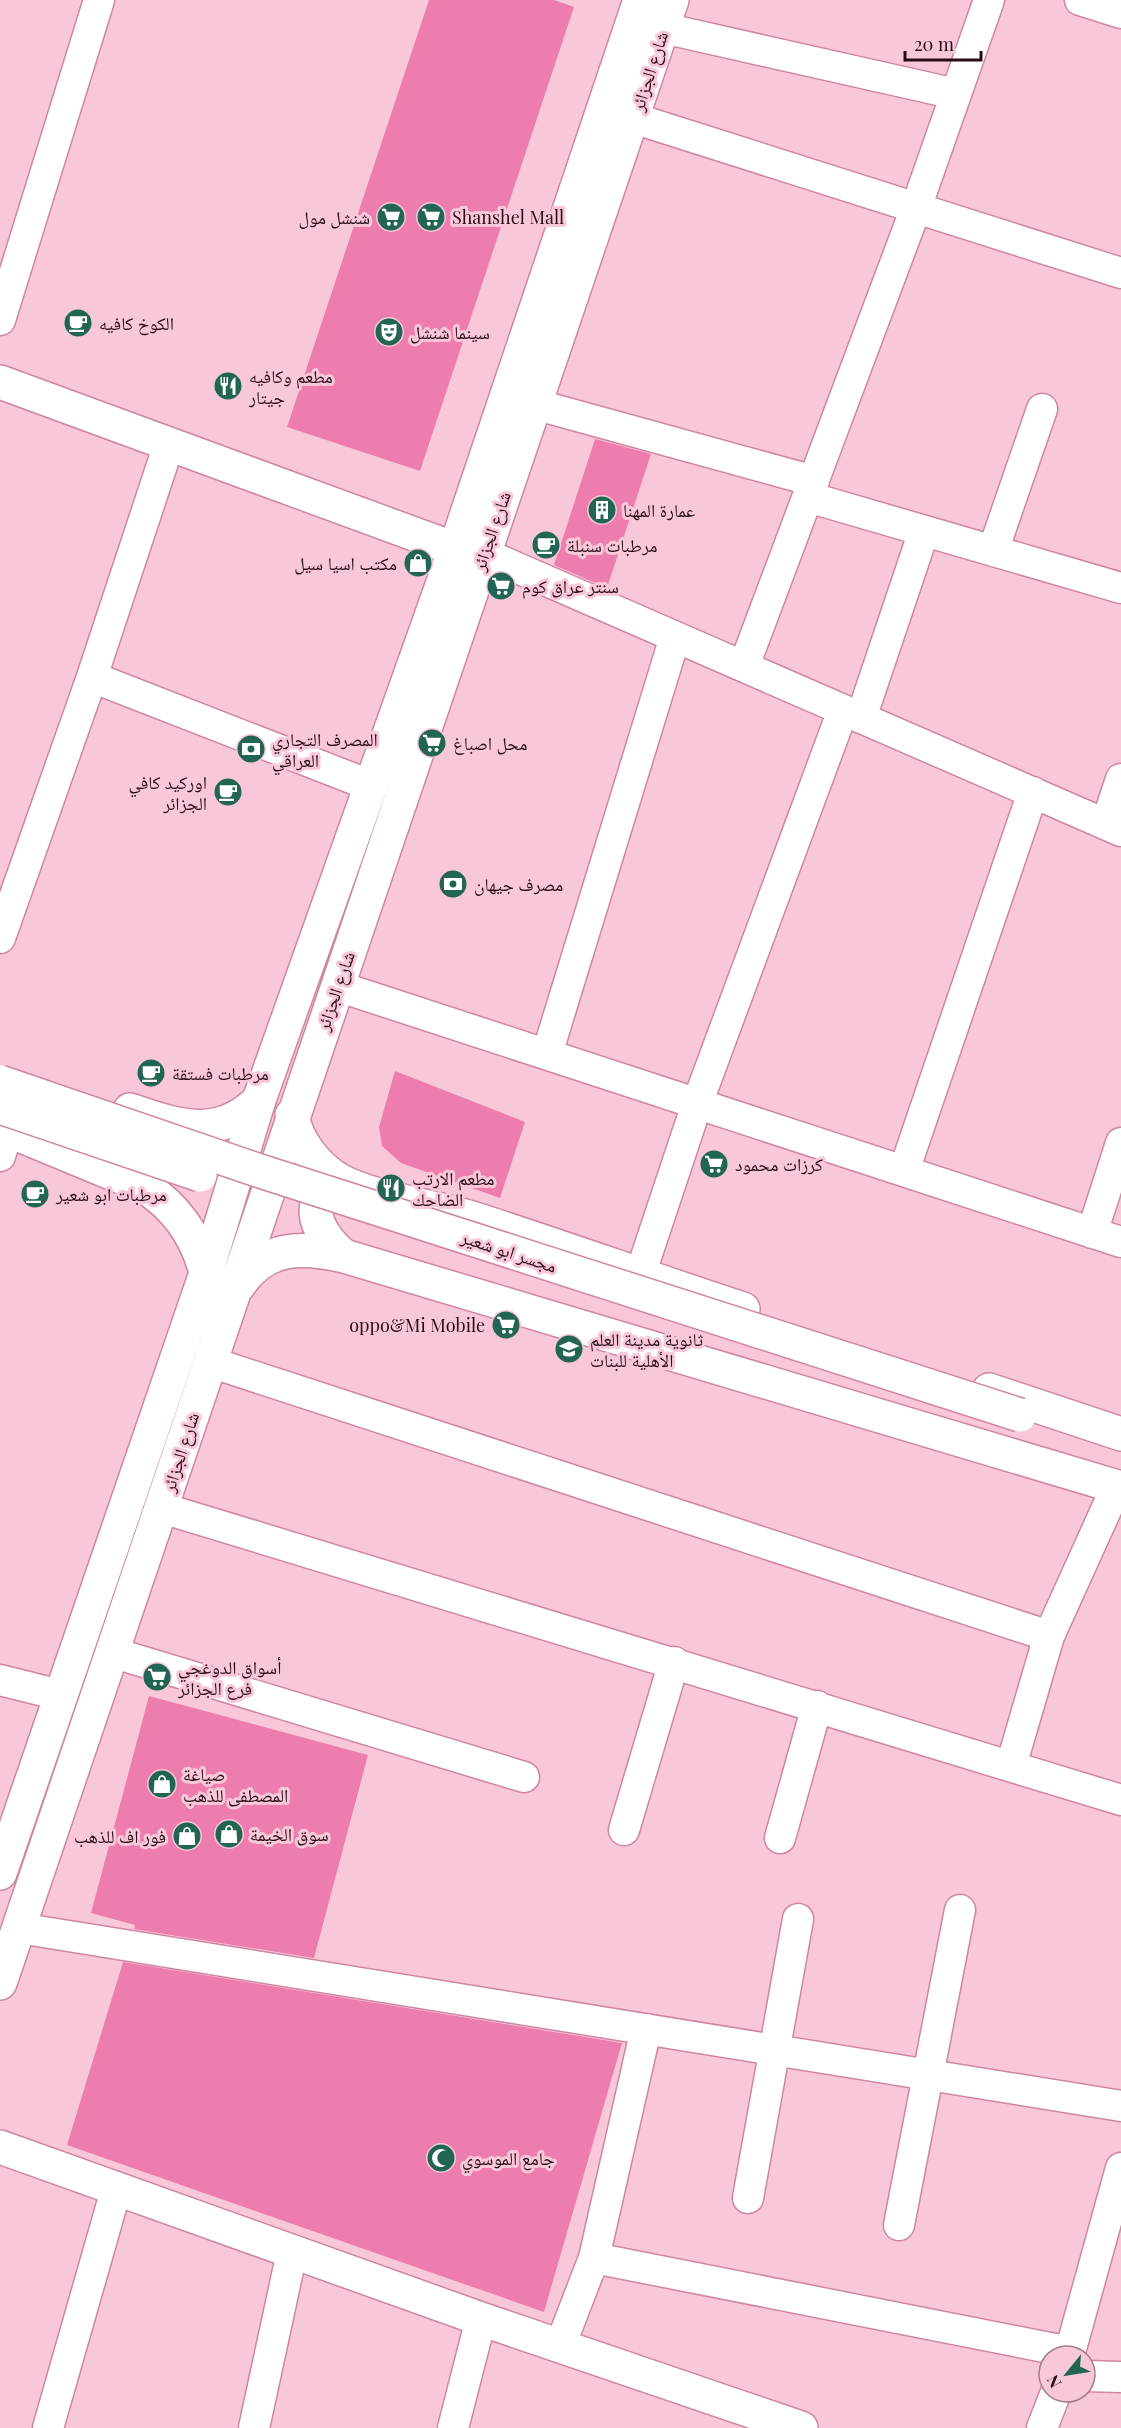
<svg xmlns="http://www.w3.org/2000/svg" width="1121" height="2428" font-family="'Playfair Display','Noto Naskh Arabic',serif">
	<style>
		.building { fill: #ed7dad }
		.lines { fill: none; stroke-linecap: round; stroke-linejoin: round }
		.minor-casing { stroke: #d085a3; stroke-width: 33 }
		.tertiary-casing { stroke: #d085a3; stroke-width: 36 }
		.secondary-casing { stroke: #d085a3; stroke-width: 36 }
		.primary-casing { stroke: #d085a3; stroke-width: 36 }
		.minor { stroke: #fff; stroke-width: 30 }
		.tertiary { stroke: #fff; stroke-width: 33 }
		.secondary { stroke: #fff; stroke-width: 33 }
		.primary { stroke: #fff; stroke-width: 33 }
		.secondary-bridge-casing { stroke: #d085a3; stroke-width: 36; stroke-linecap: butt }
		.secondary-bridge { stroke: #fff; stroke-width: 33 }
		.labels { text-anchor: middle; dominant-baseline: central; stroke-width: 6; stroke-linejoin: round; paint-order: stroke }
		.street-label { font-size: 18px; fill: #270b18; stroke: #f8c8da }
		.poi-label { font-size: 18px; fill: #270b18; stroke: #f8c8da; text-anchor: start }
	</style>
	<rect width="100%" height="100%" fill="#f8c8da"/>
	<!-- building -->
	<path class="building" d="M 429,0 L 554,0 L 574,7 L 420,471 L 287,427 Z
		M 595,439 L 651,454 L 607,588 L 554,565 Z
		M 395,1071 L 525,1122 L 500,1198 L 401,1163 L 382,1146 L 379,1127 Z
		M 149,1696 L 368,1755 L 314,1958 L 134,1929 L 135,1925 L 91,1913 Z
		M 123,1962 L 622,2043 L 544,2312 L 67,2145 Z"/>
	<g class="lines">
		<!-- minor casing -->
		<g class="minor-casing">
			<path id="minor" d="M 1080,0 L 1121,13
				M 663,28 L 956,94
				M 633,118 L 1121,273
				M 0,320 L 99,0
				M 534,404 L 814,481
				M 808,497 L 1121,588
				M 993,551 L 1042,409
				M 483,553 L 1121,831
				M 744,666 L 916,208 L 989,0
				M 92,677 L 372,786
				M 861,718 L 924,531
				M 1106,824 L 1121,779
				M 0,938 L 92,677 L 169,444
				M 337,986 L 1121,1242
				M 547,1054 L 675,637
				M 0,1156 L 8,1130
				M 904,1171 L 1033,792
				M 1092,1233 L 1121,1143
				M 640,1275 L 697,1104 L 843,710
				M 210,1362 L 1049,1636
				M 162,1508 L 1121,1800
				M 111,1652 L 524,1777
				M 0,1680 L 60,1695
				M 1011,1766 L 1049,1636 L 1116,1488
				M 624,1830 L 674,1662
				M 780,1838 L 817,1706
				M 19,1928 L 1121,2106
				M 748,2198 L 798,1919
				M 899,2225 L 960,1910
				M 594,2258 L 1070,2352
				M 560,2346 L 594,2258 L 646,2029
				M 1069,2356 L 1121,2168
				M 1085,2376 L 1121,2377
				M 48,2428 L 116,2190
				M 254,2428 L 292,2252
				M 453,2428 L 481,2319
				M 1042,2428 L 1056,2392"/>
		</g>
		<!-- tertiary casing -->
		<g class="tertiary-casing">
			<path id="tertiary" d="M 0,382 L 455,549
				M 0,2147 L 481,2319 L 801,2428"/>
		</g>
		<!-- secondary casing -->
		<g class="secondary-casing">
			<path id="secondary" d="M 130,1110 C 177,1126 219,1141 259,1100
				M 292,1115 C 297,1142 316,1166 339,1180 C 373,1199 436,1206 475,1219 C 565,1248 654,1280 743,1309
				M 0,1127 L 145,1187 C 176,1207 197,1237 206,1273
				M 344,1256 C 313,1231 298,1190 352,1187
				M 239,1285 C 265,1246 301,1246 344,1256 L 1121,1488
				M 989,1390 L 1121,1434"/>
		</g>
		<!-- primary casing -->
		<g class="primary-casing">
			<path id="primary" d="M 0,1873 L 206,1273 L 259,1100 L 455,549 L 640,0
				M 0,1983 L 672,0"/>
		</g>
		<!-- minor -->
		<use href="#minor" class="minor"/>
		<!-- tertiary -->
		<use href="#tertiary" class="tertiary"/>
		<!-- secondary -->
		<use href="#secondary" class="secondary"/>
		<!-- primary -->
		<use href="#primary" class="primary"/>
		<!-- secondary-bridge casing -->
		<g class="secondary-bridge-casing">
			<path id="secondary-bridge" d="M 0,1082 L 257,1170 L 1020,1415
				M 0,1107 L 200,1175"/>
		</g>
		<!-- secondary-bridge -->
		<use href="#secondary-bridge" class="secondary-bridge"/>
	</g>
	<!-- icons -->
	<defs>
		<g id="supermarket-disc" transform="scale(1.5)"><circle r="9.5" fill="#226555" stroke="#f8c8da"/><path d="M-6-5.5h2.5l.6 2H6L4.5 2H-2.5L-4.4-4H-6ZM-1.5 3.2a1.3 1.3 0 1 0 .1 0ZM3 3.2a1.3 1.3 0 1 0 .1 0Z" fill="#fff"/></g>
		<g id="cafe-disc" transform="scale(1.5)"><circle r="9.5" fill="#226555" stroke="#f8c8da"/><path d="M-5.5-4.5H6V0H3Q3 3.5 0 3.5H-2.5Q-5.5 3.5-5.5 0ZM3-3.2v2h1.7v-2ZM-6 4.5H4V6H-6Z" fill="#fff"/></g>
		<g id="theatre-disc" transform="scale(1.5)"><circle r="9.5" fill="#226555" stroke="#f8c8da"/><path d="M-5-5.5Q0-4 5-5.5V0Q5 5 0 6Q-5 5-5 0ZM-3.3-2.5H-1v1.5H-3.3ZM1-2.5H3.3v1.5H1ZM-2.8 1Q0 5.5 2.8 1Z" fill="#fff"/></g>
		<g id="restaurant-disc" transform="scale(1.5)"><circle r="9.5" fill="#226555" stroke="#f8c8da"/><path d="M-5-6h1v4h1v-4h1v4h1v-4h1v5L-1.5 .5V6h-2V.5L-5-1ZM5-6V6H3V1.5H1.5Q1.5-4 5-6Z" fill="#fff"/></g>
		<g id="building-disc" transform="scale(1.5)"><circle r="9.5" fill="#226555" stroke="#f8c8da"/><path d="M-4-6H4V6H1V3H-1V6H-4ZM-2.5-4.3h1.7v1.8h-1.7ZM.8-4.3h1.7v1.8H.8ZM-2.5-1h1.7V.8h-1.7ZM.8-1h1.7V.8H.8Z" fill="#fff"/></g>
		<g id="shop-disc" transform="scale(1.5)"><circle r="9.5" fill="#226555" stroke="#f8c8da"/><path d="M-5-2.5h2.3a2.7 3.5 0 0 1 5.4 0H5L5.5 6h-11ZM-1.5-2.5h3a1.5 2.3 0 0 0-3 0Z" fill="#fff"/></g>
		<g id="bank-disc" transform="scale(1.5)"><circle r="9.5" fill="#226555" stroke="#f8c8da"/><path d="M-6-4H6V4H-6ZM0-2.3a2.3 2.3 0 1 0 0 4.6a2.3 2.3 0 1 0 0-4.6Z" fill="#fff"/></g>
		<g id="school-disc" transform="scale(1.5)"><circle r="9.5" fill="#226555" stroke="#f8c8da"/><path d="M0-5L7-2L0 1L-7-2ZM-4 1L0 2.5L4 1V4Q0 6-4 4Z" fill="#fff"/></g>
		<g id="mosque-disc" transform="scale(1.5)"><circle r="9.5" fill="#226555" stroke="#f8c8da"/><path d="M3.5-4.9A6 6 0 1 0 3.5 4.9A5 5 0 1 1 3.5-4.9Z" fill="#fff"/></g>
	</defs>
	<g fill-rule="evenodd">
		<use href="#supermarket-disc" x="391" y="217"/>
		<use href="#supermarket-disc" x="431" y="217"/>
		<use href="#cafe-disc" x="78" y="323"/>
		<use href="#theatre-disc" x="389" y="332"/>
		<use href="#restaurant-disc" x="228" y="386"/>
		<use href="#building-disc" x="602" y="510"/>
		<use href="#cafe-disc" x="546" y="545"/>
		<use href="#shop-disc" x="418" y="563"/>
		<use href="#supermarket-disc" x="501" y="586"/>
		<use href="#supermarket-disc" x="432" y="743"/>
		<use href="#bank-disc" x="251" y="749"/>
		<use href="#cafe-disc" x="228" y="792"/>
		<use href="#bank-disc" x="453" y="884"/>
		<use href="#cafe-disc" x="151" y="1073"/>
		<use href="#supermarket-disc" x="714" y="1164"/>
		<use href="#restaurant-disc" x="391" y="1188"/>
		<use href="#cafe-disc" x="35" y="1194"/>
		<use href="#supermarket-disc" x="506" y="1325"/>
		<use href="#school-disc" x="569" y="1349"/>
		<use href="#supermarket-disc" x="157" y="1677"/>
		<use href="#shop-disc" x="162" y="1784"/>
		<use href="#shop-disc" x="229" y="1834"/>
		<use href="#shop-disc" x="187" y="1836"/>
		<use href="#mosque-disc" x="441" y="2158"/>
	</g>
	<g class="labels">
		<!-- street labels -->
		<g class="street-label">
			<text transform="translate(649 71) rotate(-72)">شارع الجزائر</text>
			<text transform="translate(491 531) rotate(-71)">شارع الجزائر</text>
			<text transform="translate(335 991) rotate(-71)">شارع الجزائر</text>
			<text transform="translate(509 1251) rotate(18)">مجسر ابو شعير</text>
			<text transform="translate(180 1452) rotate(-72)">شارع الجزائر</text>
		</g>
		<!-- poi labels -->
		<g class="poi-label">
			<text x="370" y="217" text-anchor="end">شنشل مول</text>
			<text x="452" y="217">Shanshel Mall</text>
			<text x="99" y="323">الكوخ كافيه</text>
			<text x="410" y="332">سينما شنشل</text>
			<text x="249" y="376">مطعم وكافيه<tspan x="249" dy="21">جيتار</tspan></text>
			<text x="623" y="510">عمارة المهنا</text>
			<text x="567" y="545">مرطبات سنبلة</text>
			<text x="397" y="563" text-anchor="end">مكتب اسيا سيل</text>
			<text x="522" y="586">سنتر عراق كوم</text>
			<text x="272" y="739">المصرف التجاري<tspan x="272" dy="21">العراقي</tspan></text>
			<text x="453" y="743">محل اصباغ</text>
			<text x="207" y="782" text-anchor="end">اوركيد كافي<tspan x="207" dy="21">الجزائر</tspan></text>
			<text x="474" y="884">مصرف جيهان</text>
			<text x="172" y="1073">مرطبات فستقة</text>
			<text x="735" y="1164">كرزات محمود</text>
			<text x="412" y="1178">مطعم الارتب<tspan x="412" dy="21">الضاحك</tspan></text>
			<text x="56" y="1194">مرطبات ابو شعير</text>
			<text x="485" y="1325" text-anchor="end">oppo&amp;Mi Mobile</text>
			<text x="590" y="1339">ثانوية مدينة العلم<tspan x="590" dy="21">الأهلية للبنات</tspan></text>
			<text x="178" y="1667">أسواق الدوغجي<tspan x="178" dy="21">فرع الجزائر</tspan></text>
			<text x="183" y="1774">صياغة<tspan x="183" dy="21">المصطفى للذهب</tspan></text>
			<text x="250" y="1834">سوق الخيمة</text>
			<text x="166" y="1836" text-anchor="end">فور اف للذهب</text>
			<text x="462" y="2158">جامع الموسوي</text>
		</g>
	</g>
	<!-- north arrow -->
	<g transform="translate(1067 2374) rotate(240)"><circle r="28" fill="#f8c8da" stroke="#a47c8c" stroke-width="1.5"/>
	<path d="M0-4.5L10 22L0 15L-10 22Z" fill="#226555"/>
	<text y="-9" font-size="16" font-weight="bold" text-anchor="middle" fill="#270b18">N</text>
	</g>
	<!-- scale -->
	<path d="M905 51v9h76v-9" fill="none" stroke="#270b18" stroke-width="3"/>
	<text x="914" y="51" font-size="18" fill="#270b18" stroke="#f8c8da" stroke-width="4.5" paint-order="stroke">20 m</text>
</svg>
